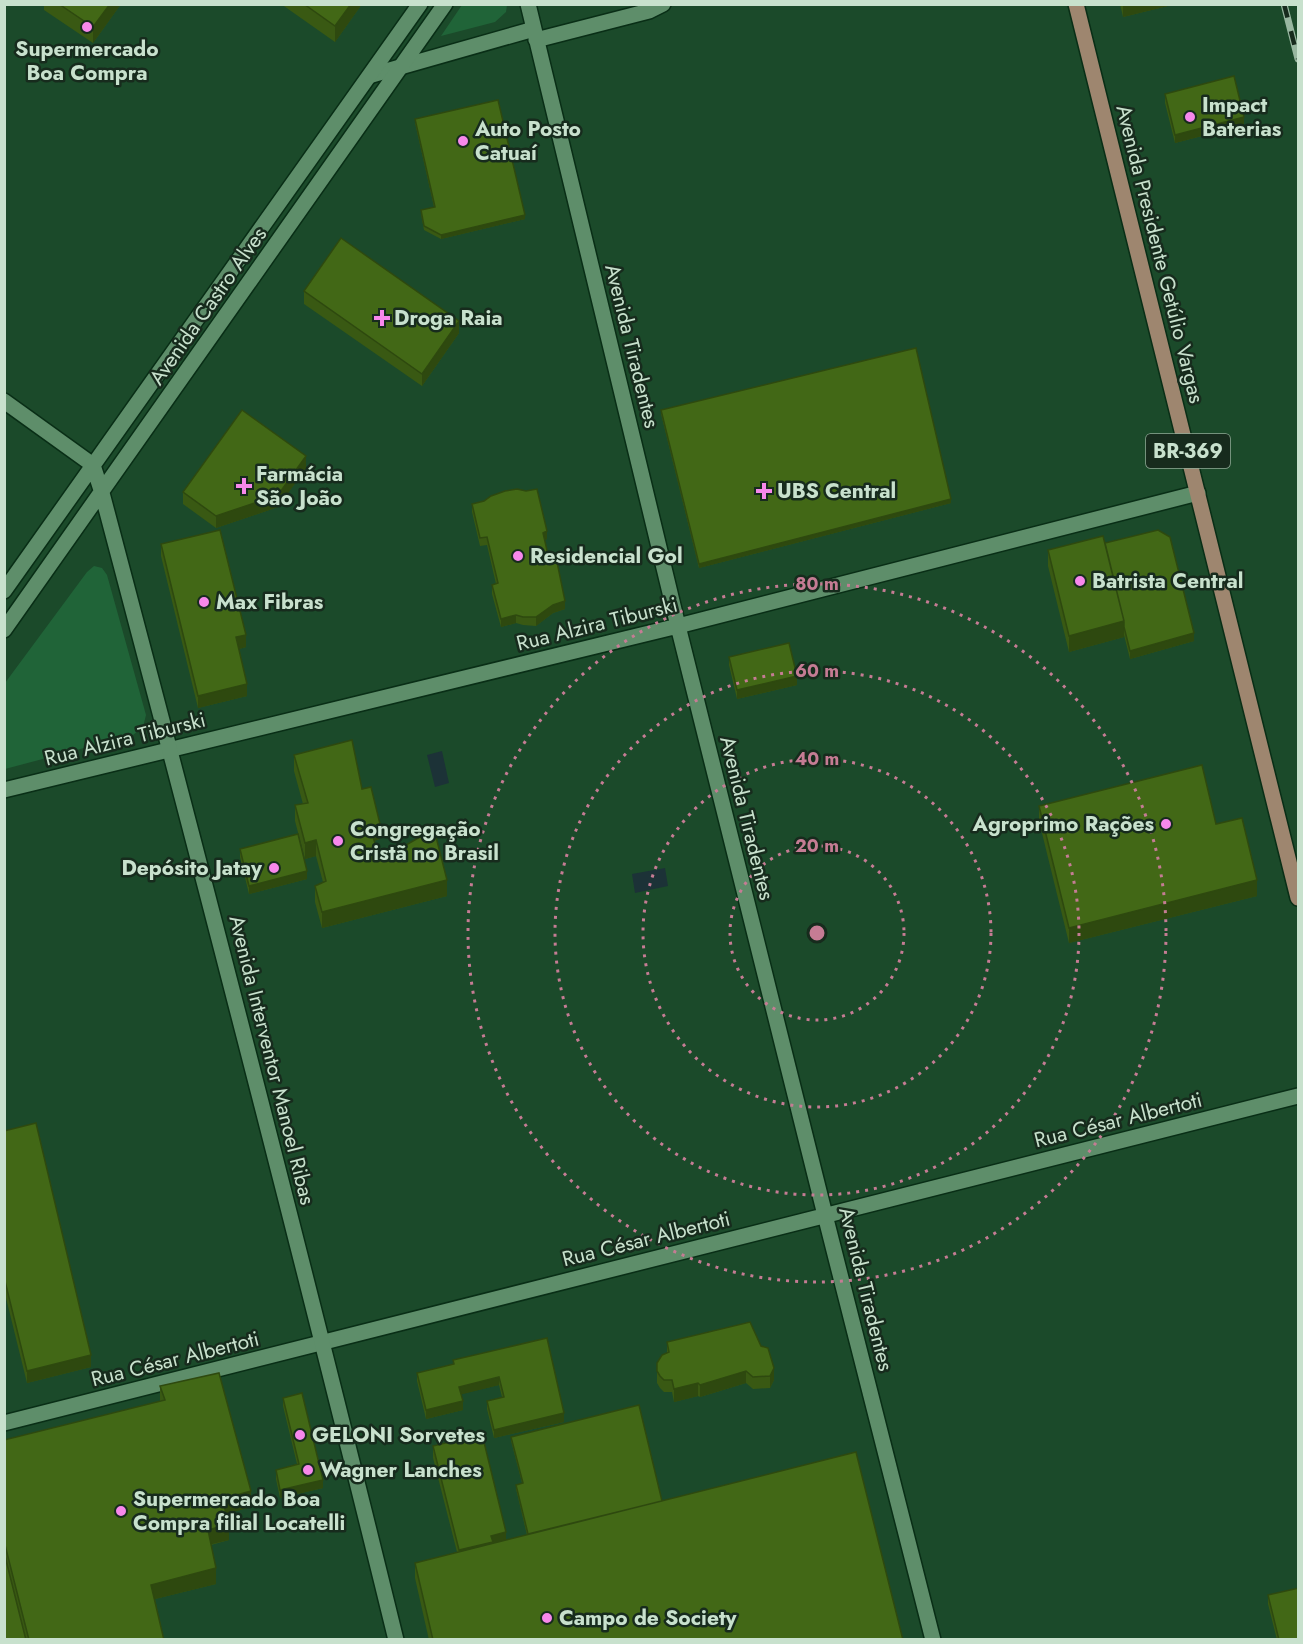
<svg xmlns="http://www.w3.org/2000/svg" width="1303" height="1644" font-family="Jost,sans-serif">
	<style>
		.green { fill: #206438 }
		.water { fill: #1c3237 }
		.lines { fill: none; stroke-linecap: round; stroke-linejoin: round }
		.street-casing { stroke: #092e16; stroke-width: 18 }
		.secondary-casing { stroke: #092e16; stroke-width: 18 }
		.primary-casing { stroke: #092e16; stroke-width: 18 }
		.street { stroke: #5e8e6a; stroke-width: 15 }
		.secondary { stroke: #5e8e6a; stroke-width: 15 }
		.primary { stroke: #9e866f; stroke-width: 15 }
		.rail-casing { stroke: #98b7a0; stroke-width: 7 }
		.rail { stroke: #172b1d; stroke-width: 4.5; stroke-dasharray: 14; stroke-linecap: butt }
		.wall { fill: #395913 }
		.shaded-wall { fill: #2e490f }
		.building { fill: #426816; stroke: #2e490f; stroke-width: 1.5 }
		.ring { fill: none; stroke: #c57c94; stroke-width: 3; stroke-dasharray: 3 6 }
		.poi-dot { fill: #f788eb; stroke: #172b1d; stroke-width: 2 }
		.labels { text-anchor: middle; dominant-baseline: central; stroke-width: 5; stroke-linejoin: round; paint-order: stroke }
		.shield { fill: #172b1d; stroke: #93aa98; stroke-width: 1.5 }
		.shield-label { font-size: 20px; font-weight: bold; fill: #c8e1cd }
		.poi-label { font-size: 21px; font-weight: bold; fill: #c8e1cd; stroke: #172b1d; text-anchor: start }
		.street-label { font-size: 21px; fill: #c8e1cd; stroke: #172b1d }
		.centre { fill: #c57c94; stroke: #172b1d; stroke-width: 3 }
		.ring-label { font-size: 18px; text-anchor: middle; font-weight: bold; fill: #c57c94; stroke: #172b1d; stroke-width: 5; stroke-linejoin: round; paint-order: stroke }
	</style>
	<rect width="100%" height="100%" fill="#1b4a2a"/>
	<!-- green -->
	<path class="green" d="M 462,5 L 462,4 L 507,5 L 506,12 L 495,22 L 441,36 Z
		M 94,566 L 102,568 L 107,575 L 146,715 L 143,727 L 133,735 L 5,769 L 5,683 L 87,572 Z"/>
	<!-- water -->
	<path class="water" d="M 442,751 L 449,783 L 435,787 L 427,755 Z
		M 665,868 L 668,886 L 635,893 L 632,874 Z"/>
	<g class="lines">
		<!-- street casing -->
		<g class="street-casing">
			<path id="street" d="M 528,4 L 678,626 L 825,1215 L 933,1640
				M 536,40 L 649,11 L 663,4
				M 372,75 L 534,29
				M 4,401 L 93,465
				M 4,790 L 678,626 L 1198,493
				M 4,1423 L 1298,1096"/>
		</g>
		<!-- secondary casing -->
		<g class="secondary-casing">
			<path id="secondary" d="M 93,465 L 102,493 C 203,874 302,1256 396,1640
				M 4,591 L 420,4
				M 4,630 L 445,4"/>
		</g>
		<!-- primary casing -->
		<g class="primary-casing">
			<path id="primary" d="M 1076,4 L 1298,898"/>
		</g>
		<!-- street -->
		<use href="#street" class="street"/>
		<!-- secondary -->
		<use href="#secondary" class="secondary"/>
		<!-- primary -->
		<use href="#primary" class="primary"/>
		<!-- rail casing -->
		<g class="rail-casing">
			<path id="rail" d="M 1284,4 L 1298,59"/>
		</g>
		<!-- rail -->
		<use href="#rail" class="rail"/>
	</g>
	<!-- wall -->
	<path class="wall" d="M 44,4 L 121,4 L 93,43 L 44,10 Z
		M 281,4 L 362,4 L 335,42 Z
		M 1120,4 L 1176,4 L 1123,17 Z
		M 1165,94 L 1244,125 L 1175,143 L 1165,103 Z
		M 415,119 L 525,219 L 441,239 L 424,230 L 421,214 L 421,210 L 434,207 L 415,123 Z
		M 304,291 L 459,333 L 422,386 L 304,304 Z
		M 661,410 L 951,503 L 699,568 L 661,414 Z
		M 306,468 L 278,507 L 216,528 L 183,504 L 183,492 Z
		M 472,504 L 547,539 L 544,540 L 549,559 L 565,609 L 553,613 L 536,626 L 523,625 L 516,623 L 501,627 L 492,594 L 492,585 L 496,584 L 487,545 L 480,546 L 472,512 Z
		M 1105,543 L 1194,641 L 1130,659 L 1124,635 L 1124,637 L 1069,652 L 1048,566 L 1048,550 Z
		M 161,544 L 246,647 L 239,649 L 247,696 L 198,708 L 161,556 Z
		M 729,657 L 797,685 L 737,699 L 729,665 Z
		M 294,755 L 362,789 L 380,839 L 374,841 L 380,860 L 447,896 L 322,928 L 315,902 L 315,886 L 323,882 L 316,856 L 305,859 L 295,821 L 295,805 L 303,804 L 294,771 Z
		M 1039,806 L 1216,824 L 1257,896 L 1069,943 L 1039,821 Z
		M 240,849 L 307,879 L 249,894 L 240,857 Z
		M 4,1131 L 91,1367 L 27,1383 L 4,1290 Z
		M 750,1322 L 774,1380 L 770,1388 L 753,1389 L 746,1383 L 700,1397 L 698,1396 L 674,1402 L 672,1392 L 664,1392 L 660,1388 L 657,1383 L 657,1363 L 667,1353 L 667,1342 Z
		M 547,1338 L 564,1422 L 494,1438 L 487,1409 L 487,1401 L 502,1397 L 499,1385 L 461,1394 L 463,1410 L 426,1419 L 417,1381 L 417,1373 L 453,1364 L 453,1360 Z
		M 160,1386 L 251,1507 L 226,1514 L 229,1540 L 211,1545 L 216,1584 L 155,1599 L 164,1640 L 4,1640 L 4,1440 L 160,1401 Z
		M 283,1398 L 323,1488 L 280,1498 L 276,1479 L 276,1470 L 297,1464 L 283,1406 Z
		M 511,1437 L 662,1501 L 903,1640 L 429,1640 L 415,1578 L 415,1563 L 457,1552 L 433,1458 L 433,1446 L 506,1540 L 527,1535 L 516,1489 L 516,1485 L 522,1483 L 511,1441 Z
		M 1268,1595 L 1299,1640 L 1277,1640 L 1268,1604 Z"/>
	<!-- shaded-wall -->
	<path class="shaded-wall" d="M 110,4 L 121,4 L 93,43 L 93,27 Z
		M 351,4 L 362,4 L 335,42 L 335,26 Z
		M 1124,4 L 1176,4 L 1123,17 L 1123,5 Z
		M 1244,117 L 1244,125 L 1175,143 L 1175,135 Z
		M 525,215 L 525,219 L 441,239 L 441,235 Z
		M 459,321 L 459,333 L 422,386 L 422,374 Z
		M 306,456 L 306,468 L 278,507 L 216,528 L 216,516 Z
		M 951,499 L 951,503 L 699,568 L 699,564 Z
		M 547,531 L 547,539 L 543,541 L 543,533 Z
		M 565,601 L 565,609 L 553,613 L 536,626 L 536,617 L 553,605 Z
		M 516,615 L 516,623 L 501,627 L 501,619 Z
		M 1124,621 L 1124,637 L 1069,652 L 1069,636 Z
		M 1194,633 L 1194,641 L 1130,659 L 1130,651 Z
		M 246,635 L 246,647 L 236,650 L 236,637 Z
		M 797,676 L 797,685 L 737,699 L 737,690 Z
		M 247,684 L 247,696 L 198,708 L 198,696 Z
		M 380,824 L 380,839 L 370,842 L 370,827 Z
		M 316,840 L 316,856 L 305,859 L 305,843 Z
		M 307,871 L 307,879 L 249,894 L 249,886 Z
		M 447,880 L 447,896 L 322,928 L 322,912 Z
		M 1257,880 L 1257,896 L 1069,943 L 1069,928 Z
		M 91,1355 L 91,1367 L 27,1383 L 27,1371 Z
		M 774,1368 L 774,1380 L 770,1388 L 770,1376 Z
		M 746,1371 L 746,1383 L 700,1397 L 700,1385 Z
		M 499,1377 L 499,1385 L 459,1395 L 459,1387 Z
		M 698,1383 L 698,1396 L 674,1402 L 674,1389 Z
		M 463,1401 L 463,1410 L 426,1419 L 426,1410 Z
		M 564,1413 L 564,1422 L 494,1438 L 494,1430 Z
		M 323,1480 L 323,1488 L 280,1498 L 280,1490 Z
		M 251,1491 L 251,1507 L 222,1515 L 222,1499 Z
		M 229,1524 L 229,1540 L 208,1545 L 208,1530 Z
		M 506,1532 L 506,1544 L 459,1562 L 459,1550 L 491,1536 Z
		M 216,1568 L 216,1584 L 151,1600 L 151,1585 Z"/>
	<!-- building -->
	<path class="building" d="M 59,4 L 110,4 L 93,27 Z
		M 304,4 L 351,4 L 335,26 Z
		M 1234,76 L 1244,117 L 1175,135 L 1165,94 Z
		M 498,100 L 525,215 L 441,235 L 424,226 L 421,210 L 435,207 L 415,119 Z
		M 341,238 L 459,321 L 422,374 L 304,291 Z
		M 916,348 L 951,499 L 699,564 L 661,410 Z
		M 242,410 L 306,456 L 278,495 L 216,516 L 183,492 Z
		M 517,489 L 526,491 L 537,489 L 547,531 L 543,533 L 549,559 L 556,557 L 565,601 L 553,605 L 536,617 L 523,617 L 516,615 L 501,619 L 492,585 L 498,583 L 487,537 L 480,538 L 472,504 L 484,501 L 491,496 L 505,491 Z
		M 220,530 L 246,635 L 236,637 L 247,684 L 198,696 L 161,544 Z
		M 1158,530 L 1170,537 L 1194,633 L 1130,651 L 1124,627 L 1124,621 L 1105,543 Z
		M 1103,536 L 1124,621 L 1069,636 L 1048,550 Z
		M 789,643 L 797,676 L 737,690 L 729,657 Z
		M 352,740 L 362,789 L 371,787 L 380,824 L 370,827 L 380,860 L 434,829 L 447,880 L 322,912 L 315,886 L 326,881 L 316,840 L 305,843 L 295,805 L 308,803 L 294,755 Z
		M 1202,765 L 1216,824 L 1242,818 L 1257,880 L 1069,928 L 1039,806 Z
		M 298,834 L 307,871 L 249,886 L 240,849 Z
		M 36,1123 L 91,1355 L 27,1371 L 4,1277 L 4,1131 Z
		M 750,1322 L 761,1346 L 768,1348 L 774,1368 L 770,1376 L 753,1377 L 746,1371 L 700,1385 L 698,1383 L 674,1389 L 672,1380 L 664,1380 L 660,1376 L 657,1371 L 657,1363 L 662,1355 L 669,1352 L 667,1342 Z
		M 547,1338 L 564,1413 L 494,1430 L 487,1401 L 504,1397 L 499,1377 L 459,1387 L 463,1401 L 426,1410 L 417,1373 L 454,1364 L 453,1360 Z
		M 219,1373 L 251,1491 L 222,1499 L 229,1524 L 208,1530 L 216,1568 L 151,1585 L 164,1640 L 29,1640 L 4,1541 L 4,1440 L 165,1400 L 160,1386 Z
		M 302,1393 L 323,1480 L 280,1490 L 276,1470 L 299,1464 L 283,1398 Z
		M 639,1405 L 662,1501 L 528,1534 L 516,1485 L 523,1483 L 511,1437 Z
		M 482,1434 L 506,1532 L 491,1536 L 493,1542 L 459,1550 L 433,1446 Z
		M 856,1452 L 903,1640 L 433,1640 L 415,1563 Z
		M 4,1552 L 26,1640 L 4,1640 Z
		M 1299,1588 L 1299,1640 L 1279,1640 L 1268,1595 Z"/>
	<!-- distance rings -->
	<g class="ring">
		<circle cx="817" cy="933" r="87"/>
		<circle cx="817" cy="933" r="174"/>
		<circle cx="817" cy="933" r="262"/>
		<circle cx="817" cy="933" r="349"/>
	</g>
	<!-- markers -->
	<g class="poi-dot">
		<circle cx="87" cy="27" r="6"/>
		<circle cx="1190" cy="117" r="6"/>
		<circle cx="463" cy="141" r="6"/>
		<path d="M379 309h6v6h6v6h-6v6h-6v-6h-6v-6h6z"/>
		<path d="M241 477h6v6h6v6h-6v6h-6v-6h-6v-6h6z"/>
		<path d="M761 482h6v6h6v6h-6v6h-6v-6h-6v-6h6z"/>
		<circle cx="518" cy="556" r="6"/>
		<circle cx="1080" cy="581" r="6"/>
		<circle cx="204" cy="602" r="6"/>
		<circle cx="1166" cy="824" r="6"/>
		<circle cx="338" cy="841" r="6"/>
		<circle cx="274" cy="868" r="6"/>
		<circle cx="300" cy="1435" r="6"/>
		<circle cx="308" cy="1470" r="6"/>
		<circle cx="121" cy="1511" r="6"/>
		<circle cx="547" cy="1618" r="6"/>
	</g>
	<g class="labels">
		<!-- shield labels -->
		<rect class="shield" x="1146" y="434" width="84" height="34" rx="4.5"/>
		<g class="shield-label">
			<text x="1188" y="451">BR-369</text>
		</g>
		<!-- poi labels -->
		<g class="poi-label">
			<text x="87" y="49" text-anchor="middle">Supermercado<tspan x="87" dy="24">Boa Compra</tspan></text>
			<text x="1202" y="105">Impact<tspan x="1202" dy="24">Baterias</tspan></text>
			<text x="475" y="129">Auto Posto<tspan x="475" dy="24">Catuaí</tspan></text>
			<text x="394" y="318">Droga Raia</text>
			<text x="256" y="474">Farmácia<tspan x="256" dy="24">São João</tspan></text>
			<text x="777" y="491">UBS Central</text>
			<text x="530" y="556">Residencial Gol</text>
			<text x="1092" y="581">Batrista Central</text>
			<text x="216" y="602">Max Fibras</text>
			<text x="1154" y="824" text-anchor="end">Agroprimo Rações</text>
			<text x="350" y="829">Congregação<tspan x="350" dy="24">Cristã no Brasil</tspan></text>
			<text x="262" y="868" text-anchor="end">Depósito Jatay</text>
			<text x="312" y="1435">GELONI Sorvetes</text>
			<text x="320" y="1470">Wagner Lanches</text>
			<text x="133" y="1499">Supermercado Boa<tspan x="133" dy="24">Compra filial Locatelli</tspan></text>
			<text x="559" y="1618">Campo de Society</text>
		</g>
		<!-- street labels -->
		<g class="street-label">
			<text transform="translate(1160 254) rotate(76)">Avenida Presidente Getúlio Vargas</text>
			<text transform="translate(208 306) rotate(-55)">Avenida Castro Alves</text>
			<text transform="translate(632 346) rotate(76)">Avenida Tiradentes</text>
			<text transform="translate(597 624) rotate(-14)">Rua Alzira Tiburski</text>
			<text transform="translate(125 739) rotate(-14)">Rua Alzira Tiburski</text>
			<text transform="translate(747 818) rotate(76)">Avenida Tiradentes</text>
			<text transform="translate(272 1060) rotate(76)">Avenida Interventor Manoel Ribas</text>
			<text transform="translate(1118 1120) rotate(-14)">Rua César Albertoti</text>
			<text transform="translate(646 1239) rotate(-14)">Rua César Albertoti</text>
			<text transform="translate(866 1289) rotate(76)">Avenida Tiradentes</text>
			<text transform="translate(175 1359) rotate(-14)">Rua César Albertoti</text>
		</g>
	</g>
	<circle cx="817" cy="933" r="9" class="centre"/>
	<g class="ring-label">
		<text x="817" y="590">80 m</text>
		<text x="817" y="677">60 m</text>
		<text x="817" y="765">40 m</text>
		<text x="817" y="852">20 m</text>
	</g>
	<!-- border -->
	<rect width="1303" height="1644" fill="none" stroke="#c8e1cd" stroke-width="12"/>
</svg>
